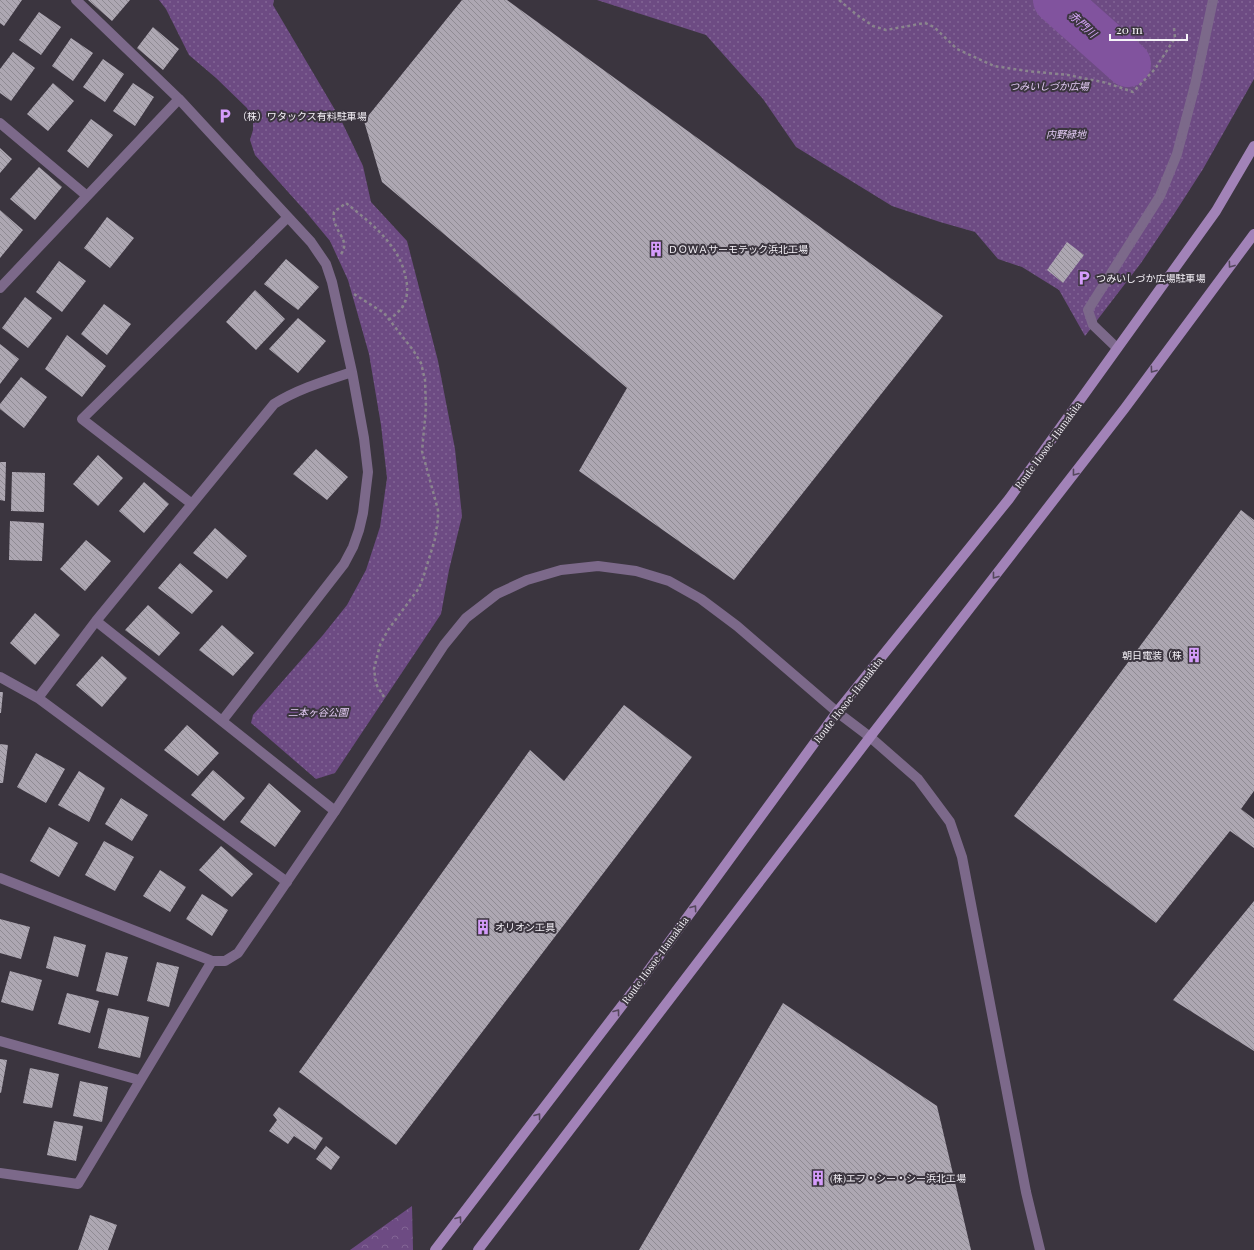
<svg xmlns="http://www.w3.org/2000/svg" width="1254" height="1250" font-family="'Playfair Display','Noto Sans JP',serif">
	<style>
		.forest { fill: url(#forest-crowns) }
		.park { fill: url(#park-dots) }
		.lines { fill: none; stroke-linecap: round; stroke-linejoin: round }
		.river { stroke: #81539e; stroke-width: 46 }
		.building { fill: url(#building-back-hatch) }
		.path { stroke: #8a858d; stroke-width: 2.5; stroke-dasharray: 3 3; stroke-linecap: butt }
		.service { stroke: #7c698a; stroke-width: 10 }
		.minor { stroke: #7c698a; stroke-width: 10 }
		.tertiary { stroke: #7c698a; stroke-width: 10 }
		.secondary { stroke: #a283b8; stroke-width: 10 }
		.oneway { stroke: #55485d }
		.labels { text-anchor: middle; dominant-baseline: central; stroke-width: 4; stroke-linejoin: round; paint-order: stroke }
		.park-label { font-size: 10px; font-style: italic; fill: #e2caf3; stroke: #3b353f }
		.poi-label { font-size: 10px; fill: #f6f3f9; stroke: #3b353f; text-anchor: start }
		.street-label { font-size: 10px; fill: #f6f3f9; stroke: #3b353f }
		.water-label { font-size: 11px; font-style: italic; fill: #d9a8fa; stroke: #3b353f }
	</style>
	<defs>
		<pattern id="forest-crowns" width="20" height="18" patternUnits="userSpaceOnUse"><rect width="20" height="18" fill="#6d4b83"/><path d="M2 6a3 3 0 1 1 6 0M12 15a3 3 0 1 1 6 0" fill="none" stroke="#826595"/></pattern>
		<pattern id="park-dots" width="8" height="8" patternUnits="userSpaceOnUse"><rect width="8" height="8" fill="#6d4b83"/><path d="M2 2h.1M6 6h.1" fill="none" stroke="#826595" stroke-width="1.8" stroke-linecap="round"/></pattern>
		<pattern id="building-back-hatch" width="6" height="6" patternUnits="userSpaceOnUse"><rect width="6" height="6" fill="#ada7b2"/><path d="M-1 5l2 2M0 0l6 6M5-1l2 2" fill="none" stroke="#8f8b93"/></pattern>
	</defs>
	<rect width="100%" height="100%" fill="#3b353f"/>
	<!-- forest -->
	<path class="forest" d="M 412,1206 L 413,1250 L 350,1250 Z"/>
	<!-- park -->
	<path class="park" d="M 159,0 L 274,0 L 273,5 L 341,120 L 363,166 L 371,202 L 407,241 L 438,361 L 455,449 L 462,516 L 449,570 L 441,614 L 335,773 L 316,779 L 251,723 L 253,715 L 323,635 L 347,605 L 366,570 L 380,527 L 387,478 L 381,425 L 369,354 L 348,280 L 330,241 L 306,212 L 255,155 L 250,140 L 253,130 L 253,122 L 247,108 L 216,78 L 189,55 L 166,9 Z
		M 597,0 L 1254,0 L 1254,79 L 1203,169 L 1176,211 L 1141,263 L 1085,336 L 1059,290 L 1022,267 L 998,259 L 975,232 L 940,222 L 892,206 L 796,147 L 763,99 L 706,35 Z"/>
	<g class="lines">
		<!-- river -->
		<path class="river" d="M 1056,0 L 1128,64"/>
	</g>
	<!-- building -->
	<path class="building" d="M 0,0 L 22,0 L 4,26 L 0,23 Z
		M 88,0 L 130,0 L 112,21 Z
		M 462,0 L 507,0 L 943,316 L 734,580 L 579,471 L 627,388 L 382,182 L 364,121 Z
		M 39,12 L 61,27 L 41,55 L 19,40 Z
		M 153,27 L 179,49 L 163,70 L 137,48 Z
		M 71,38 L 93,53 L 73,81 L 52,66 Z
		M 13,52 L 35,68 L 11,101 L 0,93 L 0,69 Z
		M 103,59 L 124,74 L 105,102 L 83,87 Z
		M 53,83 L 74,101 L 48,131 L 27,114 Z
		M 133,83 L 154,97 L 135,126 L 113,111 Z
		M 91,119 L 113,135 L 88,168 L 67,151 Z
		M 0,148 L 12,159 L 0,173 Z
		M 39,167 L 62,187 L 35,220 L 10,199 Z
		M 0,210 L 23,230 L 0,258 Z
		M 107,217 L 134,238 L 110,268 L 84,248 Z
		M 1067,242 L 1084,255 L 1063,283 L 1047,270 Z
		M 286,259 L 319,287 L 298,310 L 264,284 Z
		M 59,261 L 86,281 L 62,312 L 36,292 Z
		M 255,290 L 285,319 L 256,350 L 226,322 Z
		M 25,297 L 52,318 L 28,348 L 2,328 Z
		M 104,304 L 131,324 L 107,355 L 81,334 Z
		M 298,318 L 326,341 L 298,373 L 269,349 Z
		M 67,335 L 106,366 L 82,397 L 45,369 Z
		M 0,344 L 19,359 L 0,384 Z
		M 21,377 L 47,397 L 24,428 L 0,409 L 0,404 Z
		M 316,449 L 348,477 L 327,500 L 293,474 Z
		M 98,455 L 123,478 L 98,506 L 73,484 Z
		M 0,462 L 6,462 L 5,501 L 0,500 Z
		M 12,472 L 45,473 L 44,512 L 11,511 Z
		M 144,482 L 169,504 L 144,533 L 119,511 Z
		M 1241,510 L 1254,520 L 1254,791 L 1241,809 L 1254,819 L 1254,848 L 1230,831 L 1156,923 L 1014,816 Z
		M 10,521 L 44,523 L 42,561 L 9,560 Z
		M 215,528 L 247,556 L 227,579 L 193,553 Z
		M 86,540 L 111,561 L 85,591 L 60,569 Z
		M 180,563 L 213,591 L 192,614 L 158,588 Z
		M 148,605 L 180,633 L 159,656 L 125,630 Z
		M 35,613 L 60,635 L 35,665 L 10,643 Z
		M 222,625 L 254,653 L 233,676 L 199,650 Z
		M 102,656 L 127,678 L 102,707 L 76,685 Z
		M 0,692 L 3,692 L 1,713 L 0,713 Z
		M 624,705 L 692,757 L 396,1145 L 299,1072 L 530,750 L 564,781 Z
		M 187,725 L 219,753 L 198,776 L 164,750 Z
		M 0,744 L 8,745 L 3,783 L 0,783 Z
		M 36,753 L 65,769 L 46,803 L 17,787 Z
		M 213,770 L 245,798 L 224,821 L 191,795 Z
		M 79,771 L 105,788 L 89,822 L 58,805 Z
		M 269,783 L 301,811 L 275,847 L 240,822 Z
		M 121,798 L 148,815 L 132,841 L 105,824 Z
		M 49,827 L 78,843 L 59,877 L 30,861 Z
		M 104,841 L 134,857 L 115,891 L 85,875 Z
		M 221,846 L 253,874 L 232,897 L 199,870 Z
		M 160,870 L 186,887 L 170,912 L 143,896 Z
		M 202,894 L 228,910 L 212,936 L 186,919 Z
		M 1254,901 L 1254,1051 L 1173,1000 Z
		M 0,919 L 30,927 L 21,959 L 0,953 Z
		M 54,936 L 86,945 L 78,977 L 46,968 Z
		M 106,952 L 128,957 L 118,996 L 96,991 Z
		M 157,962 L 179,967 L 169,1007 L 147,1001 Z
		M 10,971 L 42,980 L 33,1011 L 1,1002 Z
		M 67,993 L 99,1001 L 90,1033 L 58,1024 Z
		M 783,1003 L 937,1106 L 971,1250 L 639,1250 Z
		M 108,1008 L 149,1017 L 140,1058 L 98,1048 Z
		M 0,1059 L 7,1060 L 1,1093 L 0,1093 Z
		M 30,1068 L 59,1074 L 52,1108 L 23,1103 Z
		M 80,1081 L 108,1087 L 102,1122 L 73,1116 Z
		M 279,1107 L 323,1138 L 315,1150 L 294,1136 L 288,1144 L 269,1131 L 277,1120 L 273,1115 Z
		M 54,1121 L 83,1126 L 76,1161 L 47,1155 Z
		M 326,1146 L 340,1157 L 331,1170 L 316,1159 Z
		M 90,1215 L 117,1225 L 108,1250 L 78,1250 Z"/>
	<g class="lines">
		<!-- path -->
		<path class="path" d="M 839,0 L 857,15 L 873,26 L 886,30 L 925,23 L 934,27 L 957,49 L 994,66 L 1027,71 L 1068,75 L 1107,83 L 1133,92 L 1155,69 L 1175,38 L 1174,28
			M 341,254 C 352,239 331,231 334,212 L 346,203 C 371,223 400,245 406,279 C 408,288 408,297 403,306 C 400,311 395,315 390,319
			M 354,294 L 384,313 L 413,350 L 421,363 L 425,380 L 426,408 L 422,451 L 438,510 L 438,519 L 435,539 L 424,575 L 419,588 L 388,630 L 380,645 L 374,669 L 376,684 L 384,697"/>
		<!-- service -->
		<path class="service" d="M 1117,348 L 1093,325 L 1088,310 L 1160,196 L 1177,154 L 1195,85 L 1213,0"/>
		<!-- minor -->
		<path class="minor" d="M 76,0 L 179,99 L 311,242 L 326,264 L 332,282 L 352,372 L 364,438 L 368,472 L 363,513 L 359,530 L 353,547 L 344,564 L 222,721
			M 0,123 L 87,196
			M 0,288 L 179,99
			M 192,504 L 82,419 L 288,217
			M 96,621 L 335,811
			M 0,677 L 38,698 L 287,882
			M 38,698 L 96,621 L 274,404 C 298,389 325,381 352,372
			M 0,878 L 212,961 L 218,961
			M 0,1041 L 139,1080
			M 0,1173 L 78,1184 L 212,961"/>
		<!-- tertiary -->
		<path class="tertiary" d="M 218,961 L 225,961 L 238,953 L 335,811 L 444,645 L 466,618 L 497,594 L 527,580 L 561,570 L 598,566 L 636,571 L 669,581 L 701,599 L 737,626 L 837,712 L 870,737 L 918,779 L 950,822 L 962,857 L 1026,1192 L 1040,1250"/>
		<!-- secondary -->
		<path class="secondary" d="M 435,1250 L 640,982 L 837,712 L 1009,499 L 1216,211 L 1254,146
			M 478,1250 L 870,737 L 1125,408 L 1254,234"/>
	</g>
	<!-- one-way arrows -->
	<defs><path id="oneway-chevron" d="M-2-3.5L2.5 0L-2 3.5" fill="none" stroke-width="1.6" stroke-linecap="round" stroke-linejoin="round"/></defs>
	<g class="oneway">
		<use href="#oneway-chevron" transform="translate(1231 265) rotate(126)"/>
		<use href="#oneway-chevron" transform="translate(1153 370) rotate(126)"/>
		<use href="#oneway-chevron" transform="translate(1075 473) rotate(128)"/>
		<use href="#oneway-chevron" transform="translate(995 576) rotate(128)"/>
		<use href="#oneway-chevron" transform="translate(694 908) rotate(-54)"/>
		<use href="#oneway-chevron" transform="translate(617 1012) rotate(-53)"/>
		<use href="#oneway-chevron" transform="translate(538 1116) rotate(-53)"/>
		<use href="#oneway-chevron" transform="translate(459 1219) rotate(-53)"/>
	</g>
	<!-- icons -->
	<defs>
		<g id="parking-bare" transform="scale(1.2)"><path d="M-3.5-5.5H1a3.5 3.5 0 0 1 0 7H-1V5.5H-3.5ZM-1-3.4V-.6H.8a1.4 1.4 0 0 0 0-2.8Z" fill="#d59cfb" stroke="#3b353f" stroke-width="2.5" paint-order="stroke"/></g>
		<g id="building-bare" transform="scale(1.2)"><path d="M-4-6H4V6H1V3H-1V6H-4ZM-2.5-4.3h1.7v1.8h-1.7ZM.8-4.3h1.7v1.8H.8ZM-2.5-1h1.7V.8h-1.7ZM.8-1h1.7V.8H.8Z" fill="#d59cfb" stroke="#3b353f" stroke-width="2.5" paint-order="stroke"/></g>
	</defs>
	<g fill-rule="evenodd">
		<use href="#parking-bare" x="225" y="116"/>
		<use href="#building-bare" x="656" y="249"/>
		<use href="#parking-bare" x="1084" y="278"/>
		<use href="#building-bare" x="1194" y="655"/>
		<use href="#building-bare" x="483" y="927"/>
		<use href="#building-bare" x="818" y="1178"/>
	</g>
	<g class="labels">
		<!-- park labels -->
		<g class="park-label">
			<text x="1049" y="86">つみいしづか広場</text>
			<text x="1066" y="134">内野緑地</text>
			<text x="318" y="712">二本ヶ谷公園</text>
		</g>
		<!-- poi labels -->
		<g class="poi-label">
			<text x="237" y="116">（株）ワタックス有料駐車場</text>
			<text x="668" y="249">ＤＯＷＡサーモテック浜北工場</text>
			<text x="1096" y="278">つみいしづか広場駐車場</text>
			<text x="1182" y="655" text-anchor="end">朝日電装（株</text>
			<text x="495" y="927">オリオン工具</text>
			<text x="830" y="1178">(株)エフ・シー・シー浜北工場</text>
		</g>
		<!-- street labels -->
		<g class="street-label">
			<text transform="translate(1048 445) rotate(-54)">Route Hosoe-Hamakita</text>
			<text transform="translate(848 700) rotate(-52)">Route Hosoe-Hamakita</text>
			<text transform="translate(655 960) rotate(-54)">Route Hosoe-Hamakita</text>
		</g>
		<!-- water labels -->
		<g class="water-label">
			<text transform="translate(1083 24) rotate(42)">赤門川</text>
		</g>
	</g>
	<!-- scale -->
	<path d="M1110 34v6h77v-6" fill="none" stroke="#f6f3f9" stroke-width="2"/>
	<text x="1116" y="34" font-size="12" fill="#f6f3f9" stroke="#3b353f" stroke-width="3" paint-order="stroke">20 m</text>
</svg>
